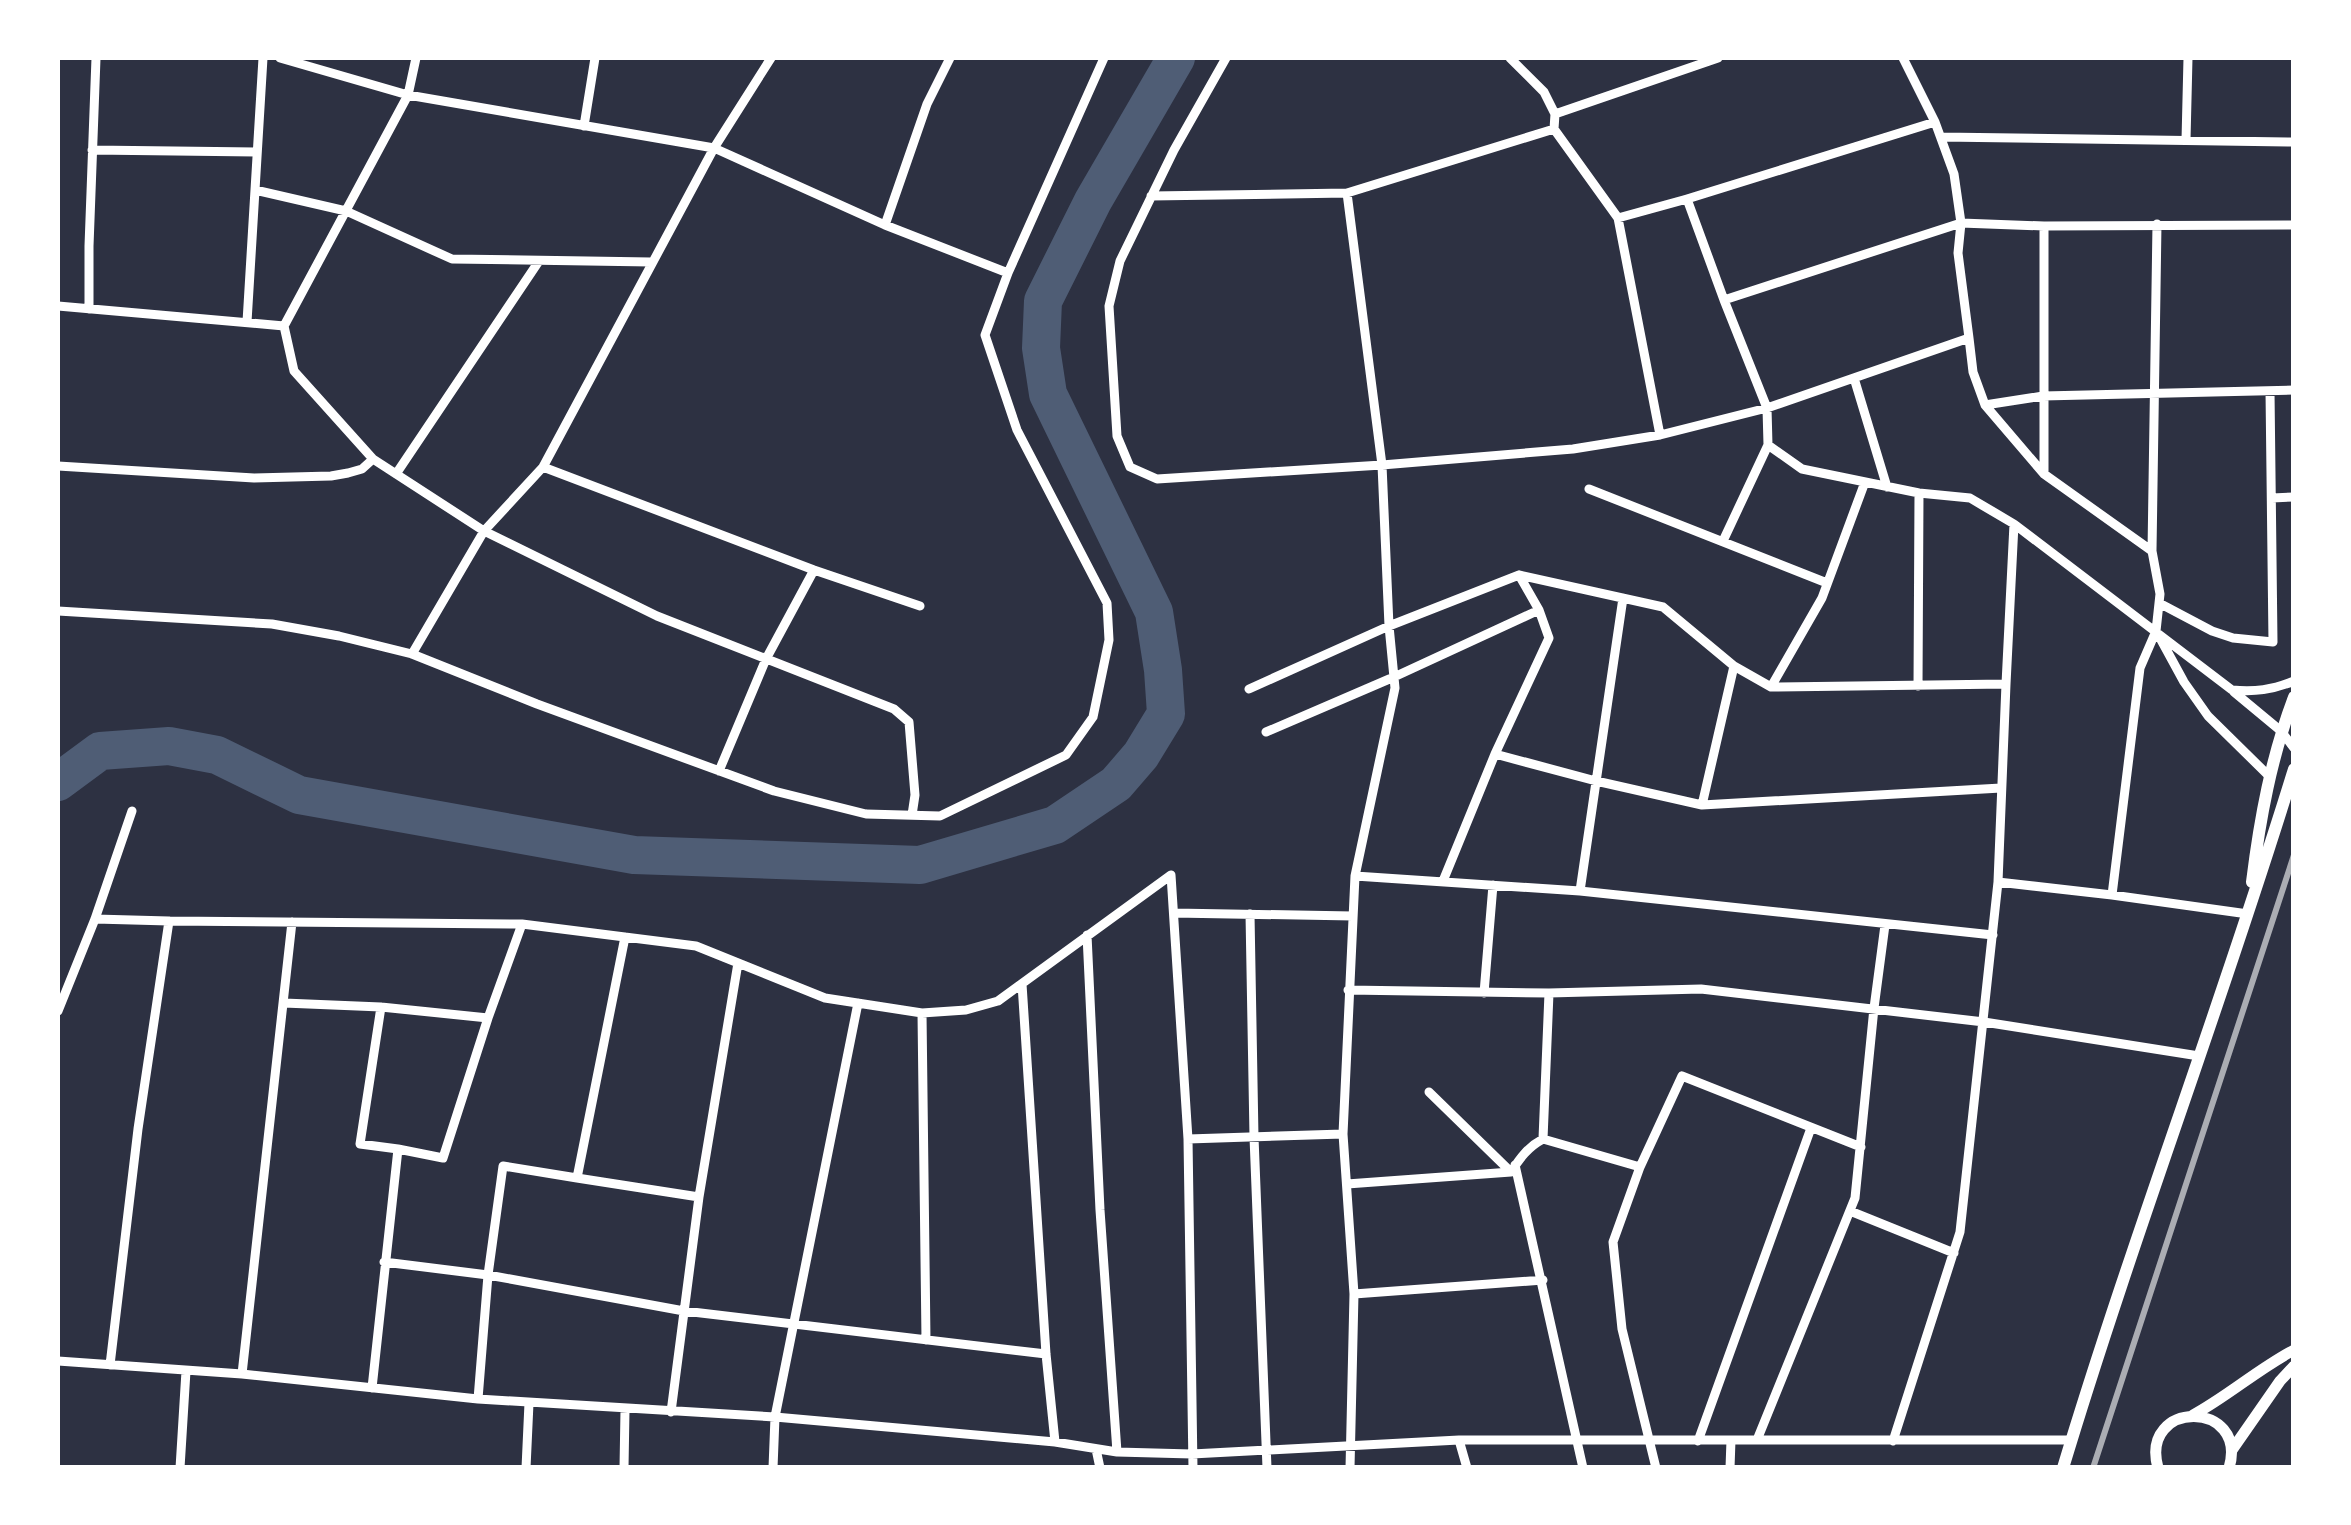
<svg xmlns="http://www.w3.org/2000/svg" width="2351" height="1525" font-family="'Archivo Narrow',sans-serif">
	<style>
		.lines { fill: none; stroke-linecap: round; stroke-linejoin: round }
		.river { stroke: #4f5d75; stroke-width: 38 }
		.minor { stroke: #fff; stroke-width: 9 }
		.tertiary { stroke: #fff; stroke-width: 11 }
		.secondary { stroke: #fff; stroke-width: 12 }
		.rail { stroke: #abadb3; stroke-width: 6 }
	</style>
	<rect width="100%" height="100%" fill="#2d3142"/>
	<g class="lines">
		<!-- river -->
		<path class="river" d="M 58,782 L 100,751 L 169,746 L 217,755 L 299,795 L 634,855 L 920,865 L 1055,825 L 1116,784 L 1141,755 L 1166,714 L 1163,670 L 1154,612 L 1048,394 L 1041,348 L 1043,301 L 1093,201 L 1176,58"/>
		<!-- minor -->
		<path class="minor" d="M 280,58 L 408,95 L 714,148 L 543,467 L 484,531 L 412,654
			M 416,58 L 408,95 L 284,326 L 294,371 L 373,459 L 484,531 L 657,616 L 894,709 L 909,722 L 915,795 L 912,815
			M 771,58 L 714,148 L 885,225 L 1008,273 L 1104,58
			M 1226,58 L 1174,150 L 1120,261 L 1109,306 L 1117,436 L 1130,467 L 1157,479 L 1382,465 L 1573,449 L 1660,435 L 1767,408 L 1969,338 L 1973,372 L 1985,405 L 2044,474 L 2152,551
			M 1510,58 L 1544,92 L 1555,114
			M 1903,58 L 1935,122 L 1954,174 L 1961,223 L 1958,253 L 1969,338
			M 584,126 L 595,58
			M 1554,129 L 1618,218 L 1660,435
			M 1941,137 L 2294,142
			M 2186,140 L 2188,58
			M 92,150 L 257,152
			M 255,190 L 346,211 L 452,259 L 651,262
			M 1347,193 L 1382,465 L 1389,626 L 1395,688 L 1355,876 L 1343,1134 L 1354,1294 L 1350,1468
			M 1151,196 L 1347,193 L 1554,129 L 1555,114 L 1718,58
			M 1687,199 L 1724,300 L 1767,408 L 1768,445 L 1802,469 L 1919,493 L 1970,498 L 2014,524 L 2232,690 C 2255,692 2272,690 2294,681
			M 1618,218 L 1687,199 L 1935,122
			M 2157,224 L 2152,551 L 2160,594 L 2156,631 L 2140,668 L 2112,895 L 2248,914
			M 885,225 L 927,104 L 950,58
			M 2044,226 L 2044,474
			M 1724,300 L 1961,223 L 2044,226 L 2294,225
			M 58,306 L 284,326
			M 89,309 L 89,246 L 96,58
			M 247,322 L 263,58
			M 1854,378 L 1887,487
			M 1985,405 L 2043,396 L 2294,390
			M 58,466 L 254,478 L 331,476 L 348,473 L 362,469 L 373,459
			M 543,467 L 814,570 L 920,606
			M 396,474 L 539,261
			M 1589,489 L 1827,583
			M 2272,498 L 2294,497
			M 1723,541 L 1768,445
			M 2159,603 L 2212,631 L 2233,638 L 2273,642 L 2270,391
			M 58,611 L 272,624 L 339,636 L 412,654 L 537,704 L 774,791 L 866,814 L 940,816 L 1066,755 L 1093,717 L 1109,640 L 1107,603 L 1017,430 L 985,335 L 1008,273
			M 2160,638 L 2184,682 L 2208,716 L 2269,776
			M 2006,684 L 2014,524
			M 1918,686 L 1919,493
			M 1771,687 L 1822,598 L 1865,482
			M 1249,689 L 1389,626 L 1519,575 L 1663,607 L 1734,666 L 1771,687 L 2006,684 L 1998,882 L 1960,1232 L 1893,1441
			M 2234,692 L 2281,731 L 2294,748
			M 1266,732 L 1394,677 L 1539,610
			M 1495,754 L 1596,781 L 1702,805 L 2001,788
			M 719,771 L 766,659 L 814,570
			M 1702,805 L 1734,666
			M 1171,875 L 1188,1139 L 1193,1468
			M 1355,876 L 1580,891 L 1993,935
			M 1443,881 L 1495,754 L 1549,638 L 1539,610 L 1519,575
			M 1998,882 L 2112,895
			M 1580,891 L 1623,598
			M 1174,913 L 1353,916
			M 1250,914 L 1254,1137 L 1267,1468
			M 95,919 L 169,921 L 522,924 L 696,946 L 825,998 L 922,1013 L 966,1010 L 998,1001 L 1171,875
			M 1087,935 L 1100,1210 L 1117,1452
			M 1022,984 L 1046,1354 L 1055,1442
			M 1348,990 L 1549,993 L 1701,989 L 1984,1022 L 2199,1056
			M 1484,993 L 1493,885
			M 284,1003 L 381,1007 L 488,1018
			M 381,1007 L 360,1144 L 398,1149
			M 58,1011 L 95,919 L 132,811
			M 922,1013 L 926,1340
			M 1429,1092 L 1511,1172
			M 1188,1139 L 1343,1134
			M 1543,1139 L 1549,993
			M 1515,1165 L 1583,1468
			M 577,1178 L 699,1197
			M 1347,1184 L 1511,1172 C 1520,1158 1528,1147 1543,1139 L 1640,1167
			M 1850,1211 L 1954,1253
			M 384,1262 L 488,1275 L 684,1311 L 1046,1354
			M 1354,1294 L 1543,1280
			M 58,1361 L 242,1374 L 478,1399 L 775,1417 L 1055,1442 L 1117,1452 L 1192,1454 L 1459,1440 L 2071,1440
			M 110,1365 L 138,1129 L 169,921
			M 242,1374 L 292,922
			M 372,1388 L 398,1149 L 443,1158 L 488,1018 L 522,924
			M 478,1399 L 488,1275 L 503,1166 L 577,1178 L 625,937
			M 671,1412 L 699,1197 L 738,963
			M 1459,1440 L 1467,1468
			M 1757,1440 L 1855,1198 L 1874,1008 L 1885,925
			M 1698,1441 L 1811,1128
			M 1096,1449 L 1100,1468
			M 180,1468 L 186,1371
			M 526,1468 L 529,1403
			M 624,1468 L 625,1410
			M 773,1468 L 775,1417 L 858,1003
			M 1656,1468 L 1622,1329 L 1613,1242 L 1640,1167 L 1682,1076 L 1861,1147
			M 1730,1468 L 1731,1440"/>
		<!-- tertiary -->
		<path class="tertiary" d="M 2193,1415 C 2228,1396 2258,1369 2294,1350
			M 2232,1450 L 2280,1381 L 2294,1366
			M 2158,1468 C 2139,1399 2249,1400 2229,1468"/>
		<!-- secondary -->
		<path class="secondary" d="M 2252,882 C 2260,818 2271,758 2294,697
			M 2063,1468 C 2134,1233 2222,1004 2294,769"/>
		<!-- rail -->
		<path class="rail" d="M 2093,1468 L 2294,855"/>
	</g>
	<!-- border -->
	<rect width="2351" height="1525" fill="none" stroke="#ffffff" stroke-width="120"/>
</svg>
